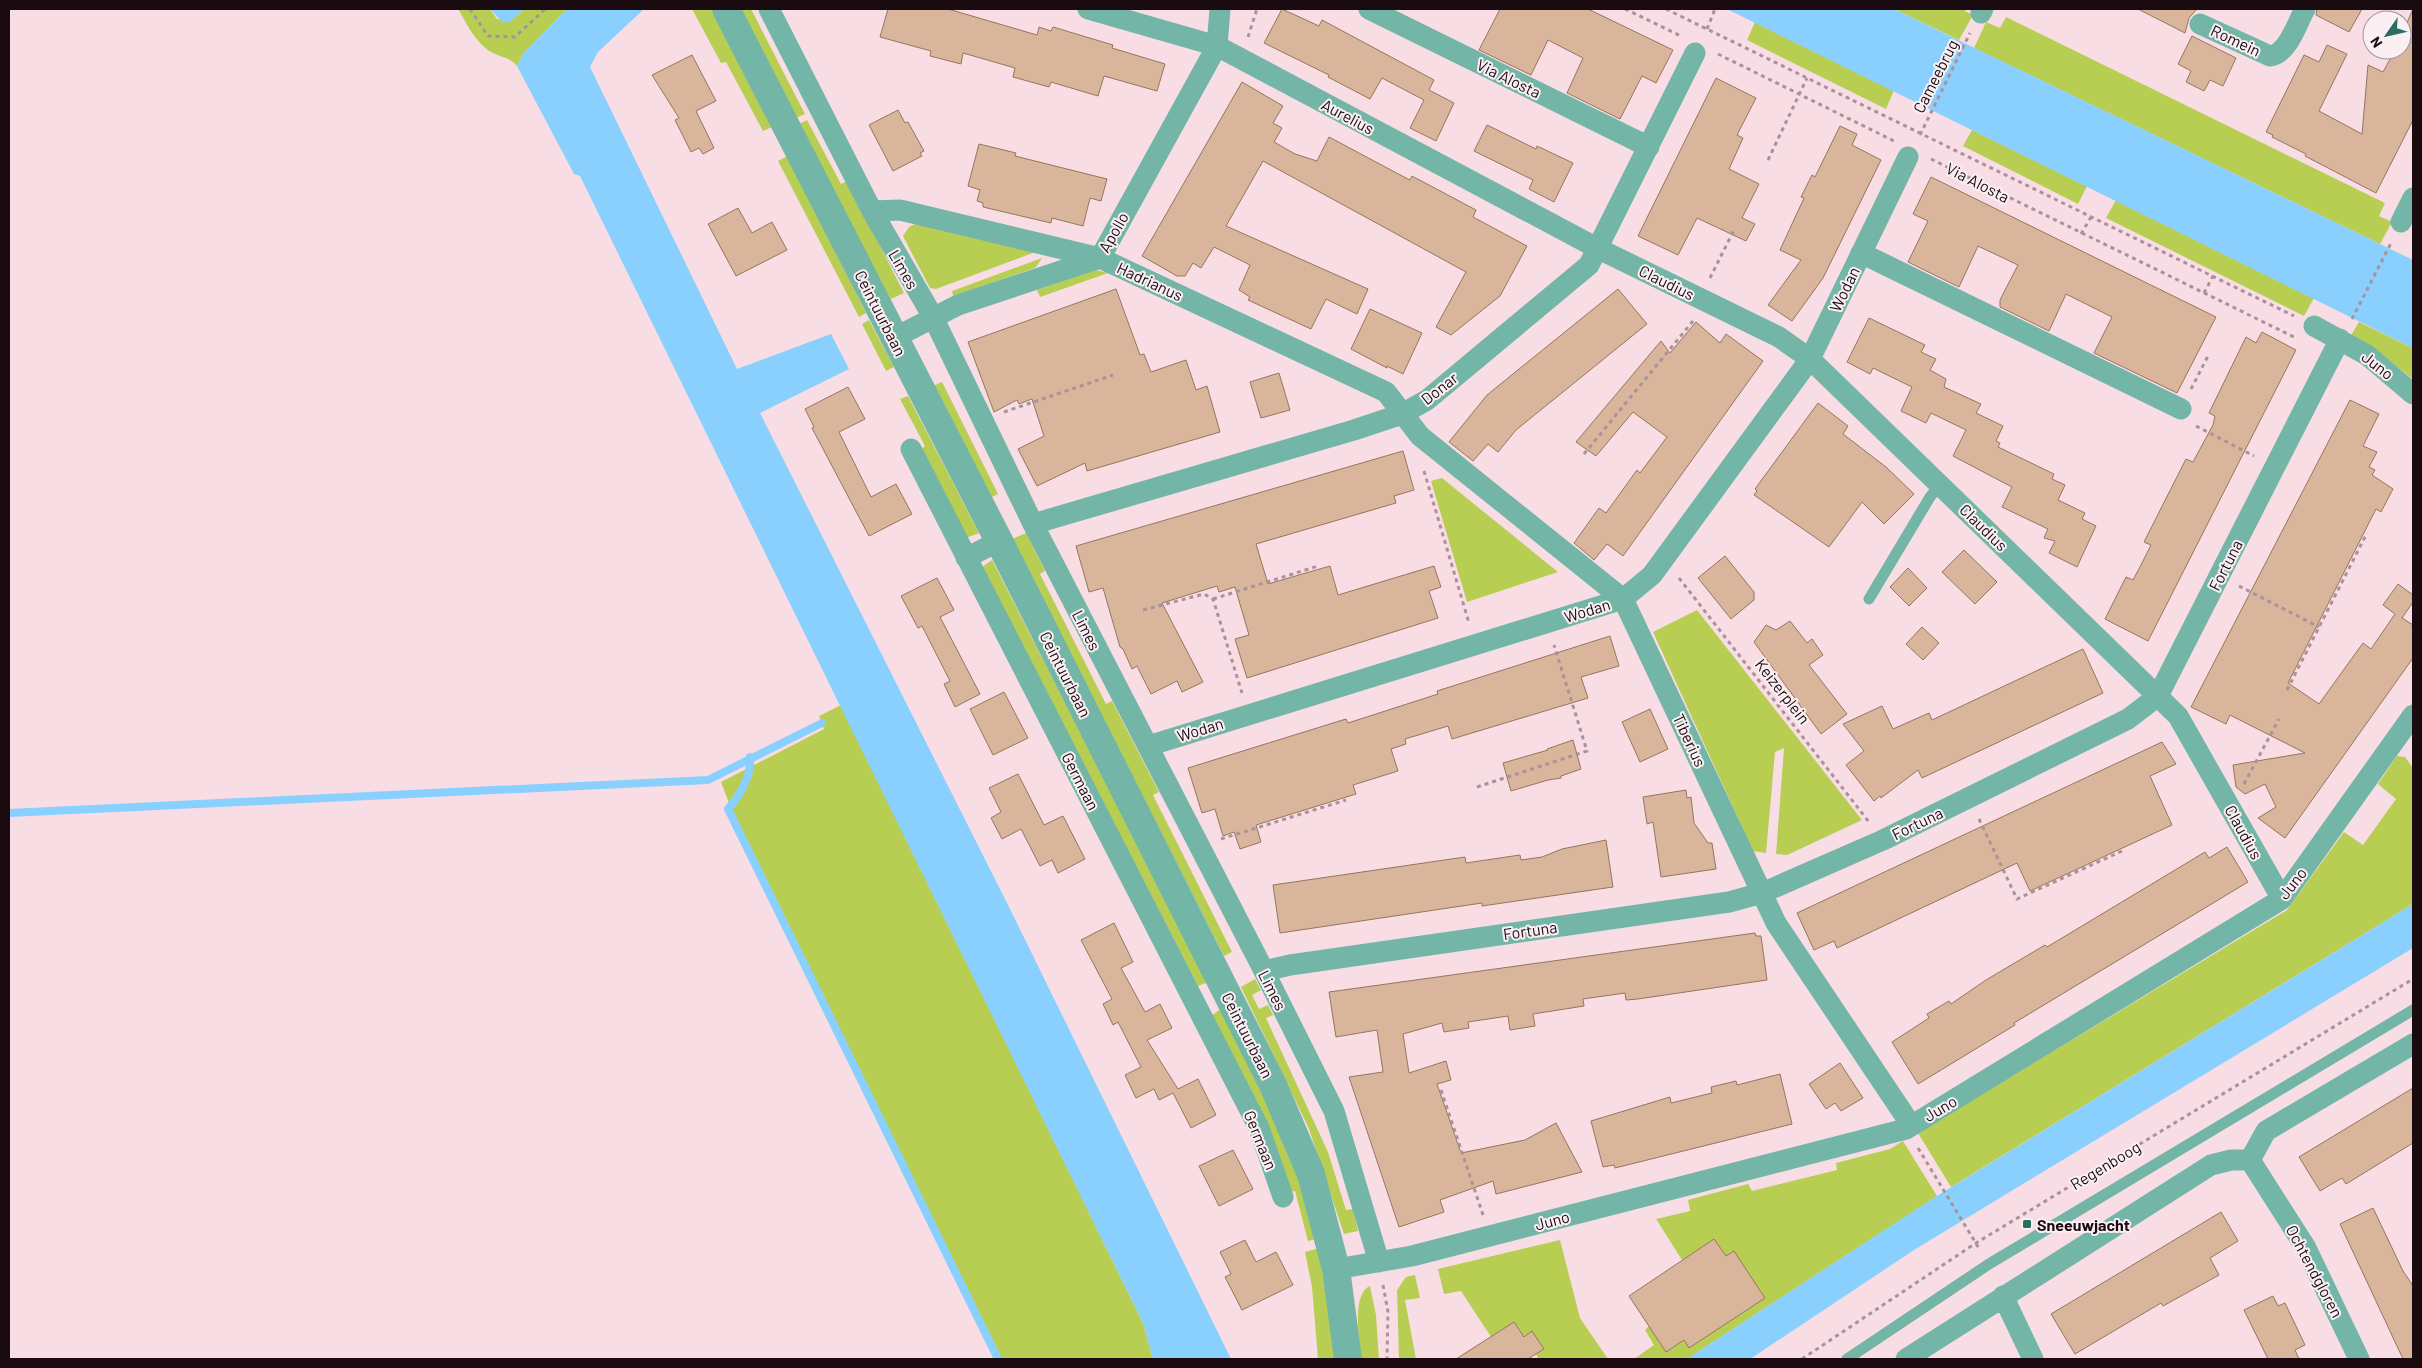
<svg xmlns="http://www.w3.org/2000/svg" width="2422" height="1368" font-family="Barlow,sans-serif">
	<style>
		.green { fill: #b8ce53 }
		.water { fill: #89d0fe }
		.lines { fill: none; stroke-linecap: round; stroke-linejoin: round }
		.stream { stroke: #89d0fe; stroke-width: 8 }
		.building { fill: #d9b69b; stroke: #96755d }
		.path { stroke: #a99299; stroke-width: 3; stroke-dasharray: 4 4; stroke-linecap: butt }
		.service { stroke: #73b6a7; stroke-width: 11 }
		.minor { stroke: #73b6a7; stroke-width: 21 }
		.tertiary { stroke: #73b6a7; stroke-width: 28 }
		.poi-dot { fill: #296e60; stroke: #faf0f3; stroke-width: 2 }
		.labels { text-anchor: middle; dominant-baseline: central; stroke-width: 4; stroke-linejoin: round; paint-order: stroke }
		.street-label { font-size: 16px; fill: #1a0b10; stroke: #faf0f3 }
		.poi-label { font-size: 16px; font-weight: bold; fill: #1a0b10; stroke: #faf0f3; text-anchor: start }
	</style>
	<rect width="100%" height="100%" fill="#f9dde5"/>
	<!-- green -->
	<path class="green" d="M 458,9 L 490,9 L 497,19 L 511,21 L 524,9 L 567,9 L 523,54 L 517,66 C 510,57 502,58 493,53 C 476,44 467,24 458,9 Z
		M 692,9 L 711,9 L 772,127 L 763,131 L 726,62 L 721,63 Z
		M 740,9 L 751,9 L 805,114 L 796,118 Z
		M 1894,9 L 1966,9 L 1965,11 L 1973,15 L 1959,40 Z
		M 2006,17 L 2385,203 L 2379,216 L 2392,222 L 2380,244 L 1974,48 L 1986,22 L 2000,28 Z
		M 1755,22 L 1894,90 L 1886,109 L 1747,40 Z
		M 807,120 L 841,184 L 847,181 L 904,293 L 891,299 L 886,294 L 799,124 Z
		M 1972,130 L 2087,186 L 2078,204 L 1963,146 Z
		M 787,156 L 866,313 L 859,317 L 778,161 Z
		M 2116,200 L 2314,298 L 2304,316 L 2106,218 Z
		M 915,224 L 1038,251 L 936,289 L 930,288 L 903,236 L 909,227 Z
		M 1042,258 L 1036,267 L 1032,269 L 953,296 L 952,291 Z
		M 1096,270 L 1108,273 L 1040,297 L 1037,290 Z
		M 869,320 L 894,367 L 886,371 L 862,324 Z
		M 2359,322 L 2413,348 L 2413,379 L 2374,349 L 2350,337 Z
		M 942,382 L 998,494 L 990,498 L 933,386 Z
		M 908,396 L 979,533 L 966,538 L 920,450 L 925,446 L 900,399 Z
		M 1442,478 L 1558,572 L 1467,602 L 1431,481 Z
		M 1026,533 L 1045,571 L 1040,574 L 1106,704 L 1112,701 L 1159,792 L 1153,795 L 1232,952 L 1224,956 L 1012,539 Z
		M 992,560 L 1208,982 L 1198,986 L 982,567 Z
		M 1697,610 L 1862,820 L 1787,855 L 1776,854 L 1784,748 L 1775,752 L 1766,853 L 1753,851 L 1653,632 Z
		M 841,705 L 1143,1323 L 1153,1359 L 998,1359 L 734,816 L 721,782 L 824,729 L 819,716 Z
		M 2397,756 L 2405,757 L 2413,768 L 2413,904 L 1951,1187 L 1918,1133 L 2287,910 L 2344,832 L 2363,845 L 2396,799 L 2378,784 Z
		M 1255,979 L 1261,990 L 1252,995 L 1259,1009 L 1268,1005 L 1273,1015 L 1266,1018 L 1328,1152 L 1346,1210 L 1353,1209 L 1358,1231 L 1344,1234 L 1309,1129 L 1241,987 Z
		M 1222,1008 L 1284,1137 L 1306,1199 L 1316,1239 L 1308,1241 L 1295,1191 L 1289,1192 L 1211,1016 Z
		M 1903,1141 L 1937,1196 L 1687,1359 L 1634,1359 L 1654,1345 L 1645,1330 L 1649,1326 L 1684,1340 L 1689,1348 L 1765,1298 L 1739,1259 L 1726,1256 L 1714,1239 L 1682,1260 L 1656,1219 L 1690,1211 L 1688,1200 L 1748,1184 L 1752,1191 L 1837,1170 L 1836,1163 L 1890,1149 Z
		M 1560,1240 L 1580,1318 L 1608,1359 L 1539,1359 L 1536,1354 L 1544,1349 L 1532,1332 L 1524,1337 L 1514,1322 L 1491,1337 L 1461,1291 L 1444,1294 L 1438,1269 Z
		M 1319,1248 L 1335,1359 L 1318,1359 L 1312,1287 L 1305,1252 Z
		M 1415,1275 L 1420,1298 L 1405,1300 L 1416,1359 L 1399,1359 L 1397,1290 L 1406,1277 Z
		M 1370,1286 L 1376,1315 L 1379,1359 L 1361,1359 C 1360,1342 1351,1294 1370,1286 Z"/>
	<!-- water -->
	<path class="water" d="M 490,9 L 524,9 L 511,21 L 503,23 Z
		M 567,9 L 644,9 L 598,52 L 590,67 L 737,369 L 831,334 L 849,369 L 760,413 L 1008,905 L 1231,1359 L 1153,1359 L 1143,1323 L 580,176 L 574,174 L 517,66 L 523,54 Z
		M 1727,9 L 1894,9 L 2413,260 L 2413,348 Z
		M 2413,904 L 2413,948 L 1914,1250 L 1750,1359 L 1687,1359 L 1932,1199 Z"/>
	<g class="lines">
		<!-- stream -->
		<path class="stream" d="M 750,757 C 752,775 739,797 728,809 L 998,1359
			M 9,813 L 708,780 L 822,723"/>
	</g>
	<!-- building -->
	<path class="building" d="M 888,9 L 948,9 L 1037,35 L 1039,27 L 1051,31 L 1053,27 L 1113,45 L 1112,48 L 1165,64 L 1157,91 L 1104,76 L 1098,96 L 1051,82 L 1049,87 L 1013,77 L 1015,68 L 963,53 L 961,64 L 930,56 L 931,51 L 880,37 Z
		M 1282,9 L 1319,26 L 1322,20 L 1434,80 L 1429,90 L 1454,103 L 1436,141 L 1410,128 L 1424,100 L 1382,78 L 1370,99 L 1328,77 L 1329,75 L 1264,43 Z
		M 1500,9 L 1588,9 L 1673,50 L 1656,83 L 1642,76 L 1620,119 L 1567,93 L 1583,58 L 1548,40 L 1531,75 L 1479,50 Z
		M 2138,9 L 2197,9 L 2189,18 L 2185,33 Z
		M 2317,9 L 2362,9 L 2349,32 L 2316,15 Z
		M 2413,9 L 2413,120 L 2376,193 L 2305,156 L 2306,154 L 2272,137 L 2273,135 L 2266,132 L 2304,55 L 2319,62 L 2327,45 L 2347,54 L 2319,111 L 2362,134 L 2368,65 L 2383,72 L 2395,50 L 2402,50 L 2402,34 Z
		M 2192,36 L 2236,58 L 2223,86 L 2210,80 L 2204,91 L 2186,82 L 2191,71 L 2178,64 Z
		M 692,55 L 716,101 L 696,111 L 714,148 L 703,154 L 699,148 L 691,152 L 675,120 L 679,118 L 652,75 Z
		M 1716,78 L 1756,98 L 1737,135 L 1743,138 L 1729,169 L 1759,184 L 1742,218 L 1755,224 L 1746,241 L 1697,218 L 1678,255 L 1638,236 Z
		M 1242,82 L 1283,106 L 1273,123 L 1282,128 L 1274,142 L 1295,154 L 1317,161 L 1329,137 L 1404,177 L 1410,180 L 1412,176 L 1476,210 L 1473,217 L 1527,246 L 1500,296 L 1451,335 L 1436,327 L 1466,272 L 1263,161 L 1226,226 L 1368,289 L 1357,314 L 1326,299 L 1311,329 L 1248,300 L 1250,297 L 1239,290 L 1250,265 L 1214,247 L 1201,268 L 1193,263 L 1185,276 L 1177,276 L 1142,256 Z
		M 898,110 L 905,123 L 908,122 L 924,151 L 920,153 L 922,156 L 893,171 L 869,125 Z
		M 1487,125 L 1536,149 L 1537,146 L 1573,163 L 1554,202 L 1529,189 L 1533,180 L 1474,151 Z
		M 1840,126 L 1857,134 L 1852,145 L 1881,160 L 1823,278 L 1792,321 L 1768,305 L 1801,260 L 1780,250 L 1804,198 L 1801,197 L 1812,175 L 1815,177 Z
		M 979,144 L 1016,153 L 1015,156 L 1107,179 L 1101,201 L 1090,198 L 1083,226 L 1052,218 L 1051,223 L 983,207 L 983,203 L 977,201 L 980,190 L 968,186 Z
		M 1931,177 L 2216,317 L 2177,393 L 2094,353 L 2112,317 L 2066,294 L 2049,331 L 2000,307 L 2000,300 L 2018,265 L 1978,246 L 1959,287 L 1908,262 L 1928,221 L 1913,214 Z
		M 738,208 L 752,233 L 772,222 L 787,250 L 736,276 L 708,224 Z
		M 1116,289 L 1140,355 L 1144,354 L 1151,372 L 1186,360 L 1196,390 L 1207,386 L 1220,432 L 1087,471 L 1085,463 L 1037,486 L 1018,449 L 1044,436 L 1032,399 L 1019,404 L 1017,400 L 994,412 L 968,342 Z
		M 1618,289 L 1647,324 L 1516,430 L 1498,452 L 1488,444 L 1473,461 L 1449,442 L 1487,395 Z
		M 1370,309 L 1422,333 L 1403,374 L 1387,366 L 1387,368 L 1351,349 Z
		M 1869,318 L 1925,345 L 1921,352 L 1936,359 L 1930,370 L 1946,379 L 1944,387 L 1981,404 L 1976,413 L 2003,426 L 1996,441 L 2000,443 L 1998,447 L 2054,474 L 2052,479 L 2065,485 L 2058,500 L 2085,513 L 2082,519 L 2096,526 L 2077,567 L 2049,553 L 2055,541 L 2044,538 L 2048,529 L 2002,507 L 2012,487 L 1953,456 L 1966,430 L 1931,413 L 1926,423 L 1901,411 L 1912,387 L 1873,368 L 1870,374 L 1847,362 Z
		M 1696,322 L 1720,343 L 1726,334 L 1763,361 L 1623,556 L 1607,544 L 1594,560 L 1574,543 L 1599,508 L 1606,513 L 1637,470 L 1640,473 L 1667,437 L 1633,412 L 1596,456 L 1576,442 L 1661,341 L 1670,353 Z
		M 2262,332 L 2296,350 L 2148,641 L 2105,619 L 2126,577 L 2133,580 L 2142,563 L 2151,545 L 2144,542 L 2186,459 L 2193,462 L 2213,425 L 2215,416 L 2209,413 L 2246,337 L 2256,343 Z
		M 1279,373 L 1290,410 L 1261,418 L 1250,382 Z
		M 848,387 L 865,419 L 839,432 L 871,497 L 896,484 L 912,514 L 869,536 L 812,428 L 814,427 L 805,409 Z
		M 2350,400 L 2379,414 L 2363,446 L 2377,452 L 2369,467 L 2375,470 L 2372,475 L 2393,489 L 2381,512 L 2376,509 L 2288,683 L 2319,704 L 2363,643 L 2371,649 L 2395,614 L 2383,605 L 2398,584 L 2413,595 L 2413,602 L 2402,618 L 2413,625 L 2413,658 L 2285,838 L 2258,818 L 2276,807 L 2265,784 L 2245,794 L 2236,787 L 2233,765 L 2305,753 L 2230,715 L 2226,724 L 2191,707 Z
		M 1818,403 L 1848,426 L 1843,434 L 1886,467 L 1914,494 L 1884,524 L 1862,502 L 1829,547 L 1754,495 L 1757,491 L 1755,489 Z
		M 1403,451 L 1414,490 L 1394,496 L 1396,503 L 1256,544 L 1268,584 L 1330,566 L 1338,595 L 1434,566 L 1441,587 L 1429,591 L 1438,618 L 1247,678 L 1235,639 L 1249,635 L 1235,587 L 1219,592 L 1217,586 L 1162,603 L 1203,682 L 1182,692 L 1177,681 L 1151,694 L 1137,666 L 1132,669 L 1123,649 L 1120,647 L 1103,588 L 1089,592 L 1076,546 Z
		M 1964,550 L 1997,582 L 1975,604 L 1942,572 Z
		M 1725,556 L 1754,592 L 1754,600 L 1731,619 L 1698,578 Z
		M 1908,568 L 1927,588 L 1909,606 L 1890,587 Z
		M 937,578 L 954,610 L 940,617 L 980,694 L 955,707 L 944,684 L 950,681 L 922,626 L 918,628 L 901,596 Z
		M 1790,621 L 1807,643 L 1812,639 L 1823,655 L 1809,665 L 1847,714 L 1821,734 L 1754,642 L 1766,625 L 1776,630 Z
		M 1922,627 L 1939,643 L 1923,660 L 1906,644 Z
		M 1610,636 L 1619,666 L 1581,677 L 1588,698 L 1452,739 L 1448,726 L 1405,739 L 1406,744 L 1391,749 L 1398,771 L 1353,785 L 1356,794 L 1256,825 L 1261,842 L 1240,849 L 1234,832 L 1223,836 L 1215,809 L 1202,813 L 1188,768 L 1346,719 L 1348,723 L 1438,694 L 1437,691 Z
		M 2083,649 L 2103,693 L 1922,778 L 1918,770 L 1881,798 L 1880,796 L 1874,801 L 1846,765 L 1864,751 L 1843,724 L 1882,706 L 1893,729 L 1929,713 L 1932,720 Z
		M 1004,692 L 1028,738 L 993,755 L 970,709 Z
		M 1650,709 L 1668,749 L 1640,762 L 1622,722 Z
		M 1573,740 L 1581,769 L 1561,776 L 1561,778 L 1548,780 L 1511,791 L 1503,763 L 1548,750 L 1547,749 Z
		M 2162,742 L 2176,764 L 2150,776 L 2172,825 L 2030,891 L 2017,863 L 1837,948 L 1834,941 L 1814,950 L 1797,913 Z
		M 1018,774 L 1044,825 L 1063,816 L 1085,859 L 1058,873 L 1052,860 L 1040,866 L 1021,829 L 1002,839 L 991,818 L 1001,812 L 989,788 Z
		M 1686,790 L 1687,798 L 1691,797 L 1694,823 L 1708,843 L 1712,843 L 1716,869 L 1661,877 L 1653,822 L 1647,824 L 1643,797 Z
		M 1606,840 L 1613,887 L 1482,906 L 1482,903 L 1280,933 L 1273,885 L 1465,857 L 1466,863 L 1520,855 L 1521,860 L 1542,857 L 1562,849 Z
		M 2227,847 L 2248,882 L 2014,1023 L 2015,1025 L 1918,1084 L 1892,1042 L 1929,1018 L 1927,1014 L 1949,1001 L 1951,1004 L 1986,980 L 2045,945 L 2047,947 L 2205,852 L 2209,858 Z
		M 1114,923 L 1133,962 L 1121,968 L 1145,1012 L 1160,1004 L 1172,1028 L 1147,1040 L 1178,1089 L 1198,1079 L 1216,1115 L 1191,1128 L 1173,1093 L 1159,1100 L 1154,1089 L 1136,1098 L 1125,1075 L 1141,1067 L 1118,1022 L 1113,1025 L 1103,1004 L 1112,999 L 1081,940 Z
		M 1755,933 L 1756,936 L 1761,936 L 1767,980 L 1638,999 L 1626,1000 L 1625,993 L 1583,999 L 1584,1006 L 1533,1014 L 1535,1026 L 1510,1030 L 1508,1016 L 1468,1022 L 1469,1028 L 1444,1032 L 1442,1023 L 1403,1034 L 1409,1073 L 1446,1061 L 1451,1080 L 1437,1084 L 1461,1153 L 1525,1140 L 1556,1123 L 1582,1172 L 1496,1194 L 1493,1181 L 1440,1200 L 1444,1212 L 1399,1227 L 1349,1077 L 1383,1072 L 1377,1030 L 1336,1037 L 1329,992 Z
		M 1840,1063 L 1863,1098 L 1841,1111 L 1835,1103 L 1826,1109 L 1809,1084 Z
		M 1780,1074 L 1792,1124 L 1615,1168 L 1614,1165 L 1603,1167 L 1591,1121 L 1670,1097 L 1671,1103 L 1712,1093 L 1711,1087 L 1736,1081 L 1737,1085 Z
		M 2413,1088 L 2413,1143 L 2346,1184 L 2342,1178 L 2320,1191 L 2299,1157 Z
		M 1233,1150 L 1253,1189 L 1219,1206 L 1199,1166 Z
		M 2373,1208 L 2403,1271 L 2413,1286 L 2413,1359 L 2403,1359 L 2340,1224 Z
		M 2221,1212 L 2238,1241 L 2210,1258 L 2219,1275 L 2163,1306 L 2161,1303 L 2075,1354 L 2051,1314 Z
		M 1714,1239 L 1726,1256 L 1734,1251 L 1765,1298 L 1689,1348 L 1684,1340 L 1666,1352 L 1629,1296 Z
		M 1245,1240 L 1256,1262 L 1276,1252 L 1293,1285 L 1242,1310 L 1225,1277 L 1231,1274 L 1220,1252 Z
		M 2273,1296 L 2278,1306 L 2285,1303 L 2305,1345 L 2295,1350 L 2299,1359 L 2268,1359 L 2244,1310 Z
		M 1514,1322 L 1524,1337 L 1532,1331 L 1544,1349 L 1528,1359 L 1456,1359 Z"/>
	<g class="lines">
		<!-- path -->
		<path class="path" d="M 470,9 L 488,36 L 515,37 L 545,9
			M 1625,9 L 1681,36
			M 1666,9 L 2294,316
			M 1707,29 L 1715,9
			M 1248,37 L 1257,9
			M 1718,54 L 1894,141
			M 1920,135 L 1970,33
			M 1931,159 L 2294,337
			M 1768,160 L 1807,78
			M 2081,234 L 2091,217
			M 1710,278 L 1735,228
			M 2204,293 L 2213,276
			M 2352,319 L 2391,243
			M 2191,389 L 2208,356
			M 1004,412 L 1113,375
			M 2196,426 L 2254,456
			M 1584,454 L 1693,321
			M 1424,471 L 1469,623
			M 1679,578 L 1869,822
			M 2239,586 L 2319,627
			M 1213,599 L 1318,566
			M 1143,610 L 1204,594 L 1213,599 L 1242,693
			M 2287,690 L 2367,533
			M 2244,784 L 2279,719
			M 1477,787 L 1587,751 L 1554,645
			M 1979,819 L 2017,899 L 2122,851
			M 1221,839 L 1346,800
			M 1441,1090 L 1483,1215
			M 1918,1148 L 1980,1250
			M 1383,1285 L 1388,1312 L 1387,1359
			M 1802,1359 L 1976,1243 L 2413,979"/>
		<!-- service -->
		<path class="service" d="M 1869,599 L 1930,497 L 1940,485
			M 1847,1359 L 1989,1264 L 2413,1010"/>
		<!-- minor -->
		<path class="minor" d="M 769,9 L 872,211 L 933,317 L 1033,524 L 1264,971 L 1334,1111 L 1379,1262
			M 1088,9 L 1217,46 L 1597,248 L 1779,337 L 1810,359 L 2178,716 L 2282,899
			M 1369,9 L 1649,147
			M 1981,13 L 1983,9
			M 2200,24 L 2270,56 C 2288,54 2297,23 2305,9
			M 872,211 L 900,210 L 1100,258 L 1386,392 L 1420,436 L 1623,599 L 1776,923 L 1911,1125
			M 2401,222 L 2413,198
			M 1861,253 L 2181,409
			M 2314,326 L 2367,355 L 2413,394
			M 894,338 L 958,305 L 1100,258 L 1217,46 L 1220,9
			M 911,449 L 1259,1128 L 1283,1197
			M 1033,524 L 1354,430 L 1402,414 L 1427,400 L 1589,265 L 1695,53
			M 966,558 L 999,541
			M 1148,746 L 1623,599 L 1652,575 L 1810,359 L 1908,157
			M 1264,971 L 1290,965 L 1729,902 L 1762,893 L 1883,840 L 2128,719 L 2158,696 L 2340,339
			M 2250,1160 L 2306,1248 L 2359,1359
			M 1336,1269 L 1412,1256 L 1906,1129 L 2282,899 L 2413,715
			M 2003,1296 L 2033,1359
			M 1906,1359 L 2211,1165 L 2231,1160 L 2250,1160 L 2266,1131 L 2413,1044"/>
		<!-- tertiary -->
		<path class="tertiary" d="M 726,9 L 999,541 L 1273,1085 L 1311,1174 L 1336,1269 L 1348,1359"/>
	</g>
	<!-- markers -->
	<rect class="poi-dot" x="2022" y="1219" width="10" height="10" rx="2.5"/>
	<g class="labels">
		<!-- street labels -->
		<g class="street-label">
			<text transform="translate(2236 40) rotate(25)">Romein</text>
			<text transform="translate(1935 76) rotate(-63)">Cameebrug</text>
			<text transform="translate(1509 78) rotate(26)">Via Alosta</text>
			<text transform="translate(1348 116) rotate(28)">Aurelius</text>
			<text transform="translate(1978 182) rotate(27)">Via Alosta</text>
			<text transform="translate(1113 232) rotate(-60)">Apollo</text>
			<text transform="translate(904 269) rotate(60)">Limes</text>
			<text transform="translate(1150 281) rotate(25)">Hadrianus</text>
			<text transform="translate(1667 282) rotate(26)">Claudius</text>
			<text transform="translate(1844 289) rotate(-64)">Wodan</text>
			<text transform="translate(881 313) rotate(63)">Ceintuurbaan</text>
			<text transform="translate(2378 365) rotate(38)">Juno</text>
			<text transform="translate(1439 388) rotate(-38)">Donar</text>
			<text transform="translate(1984 527) rotate(44)">Claudius</text>
			<text transform="translate(2225 565) rotate(-63)">Fortuna</text>
			<text transform="translate(1587 610) rotate(-17)">Wodan</text>
			<text transform="translate(1087 630) rotate(63)">Limes</text>
			<text transform="translate(1066 674) rotate(63)">Ceintuurbaan</text>
			<text transform="translate(1783 691) rotate(52)">Keizerplein</text>
			<text transform="translate(1200 729) rotate(-17)">Wodan</text>
			<text transform="translate(1690 740) rotate(65)">Tiberius</text>
			<text transform="translate(1081 781) rotate(63)">Germaan</text>
			<text transform="translate(1917 823) rotate(-26)">Fortuna</text>
			<text transform="translate(2244 832) rotate(61)">Claudius</text>
			<text transform="translate(2292 883) rotate(-52)">Juno</text>
			<text transform="translate(1530 930) rotate(-8)">Fortuna</text>
			<text transform="translate(1273 990) rotate(63)">Limes</text>
			<text transform="translate(1248 1035) rotate(63)">Ceintuurbaan</text>
			<text transform="translate(1940 1108) rotate(-31)">Juno</text>
			<text transform="translate(1261 1140) rotate(68)">Germaan</text>
			<text transform="translate(2105 1165) rotate(-31)">Regenboog</text>
			<text transform="translate(1552 1220) rotate(-15)">Juno</text>
			<text transform="translate(2315 1271) rotate(62)">Ochtendgloren</text>
		</g>
		<!-- poi labels -->
		<g class="poi-label">
			<text x="2037" y="1224">Sneeuwjacht</text>
		</g>
	</g>
	<!-- border -->
	<rect width="2422" height="1368" fill="none" stroke="#1a0b10" stroke-width="20"/>
	<!-- north arrow -->
	<g transform="translate(2387 35) rotate(236)"><circle r="24" fill="#faf0f3" stroke="#a09498"/>
	<path d="M0-4L9 19L0 12L-9 19Z" fill="#296e60"/>
	<text y="-8" font-size="14" font-weight="bold" text-anchor="middle" fill="#1a0b10">N</text>
	</g>
</svg>
